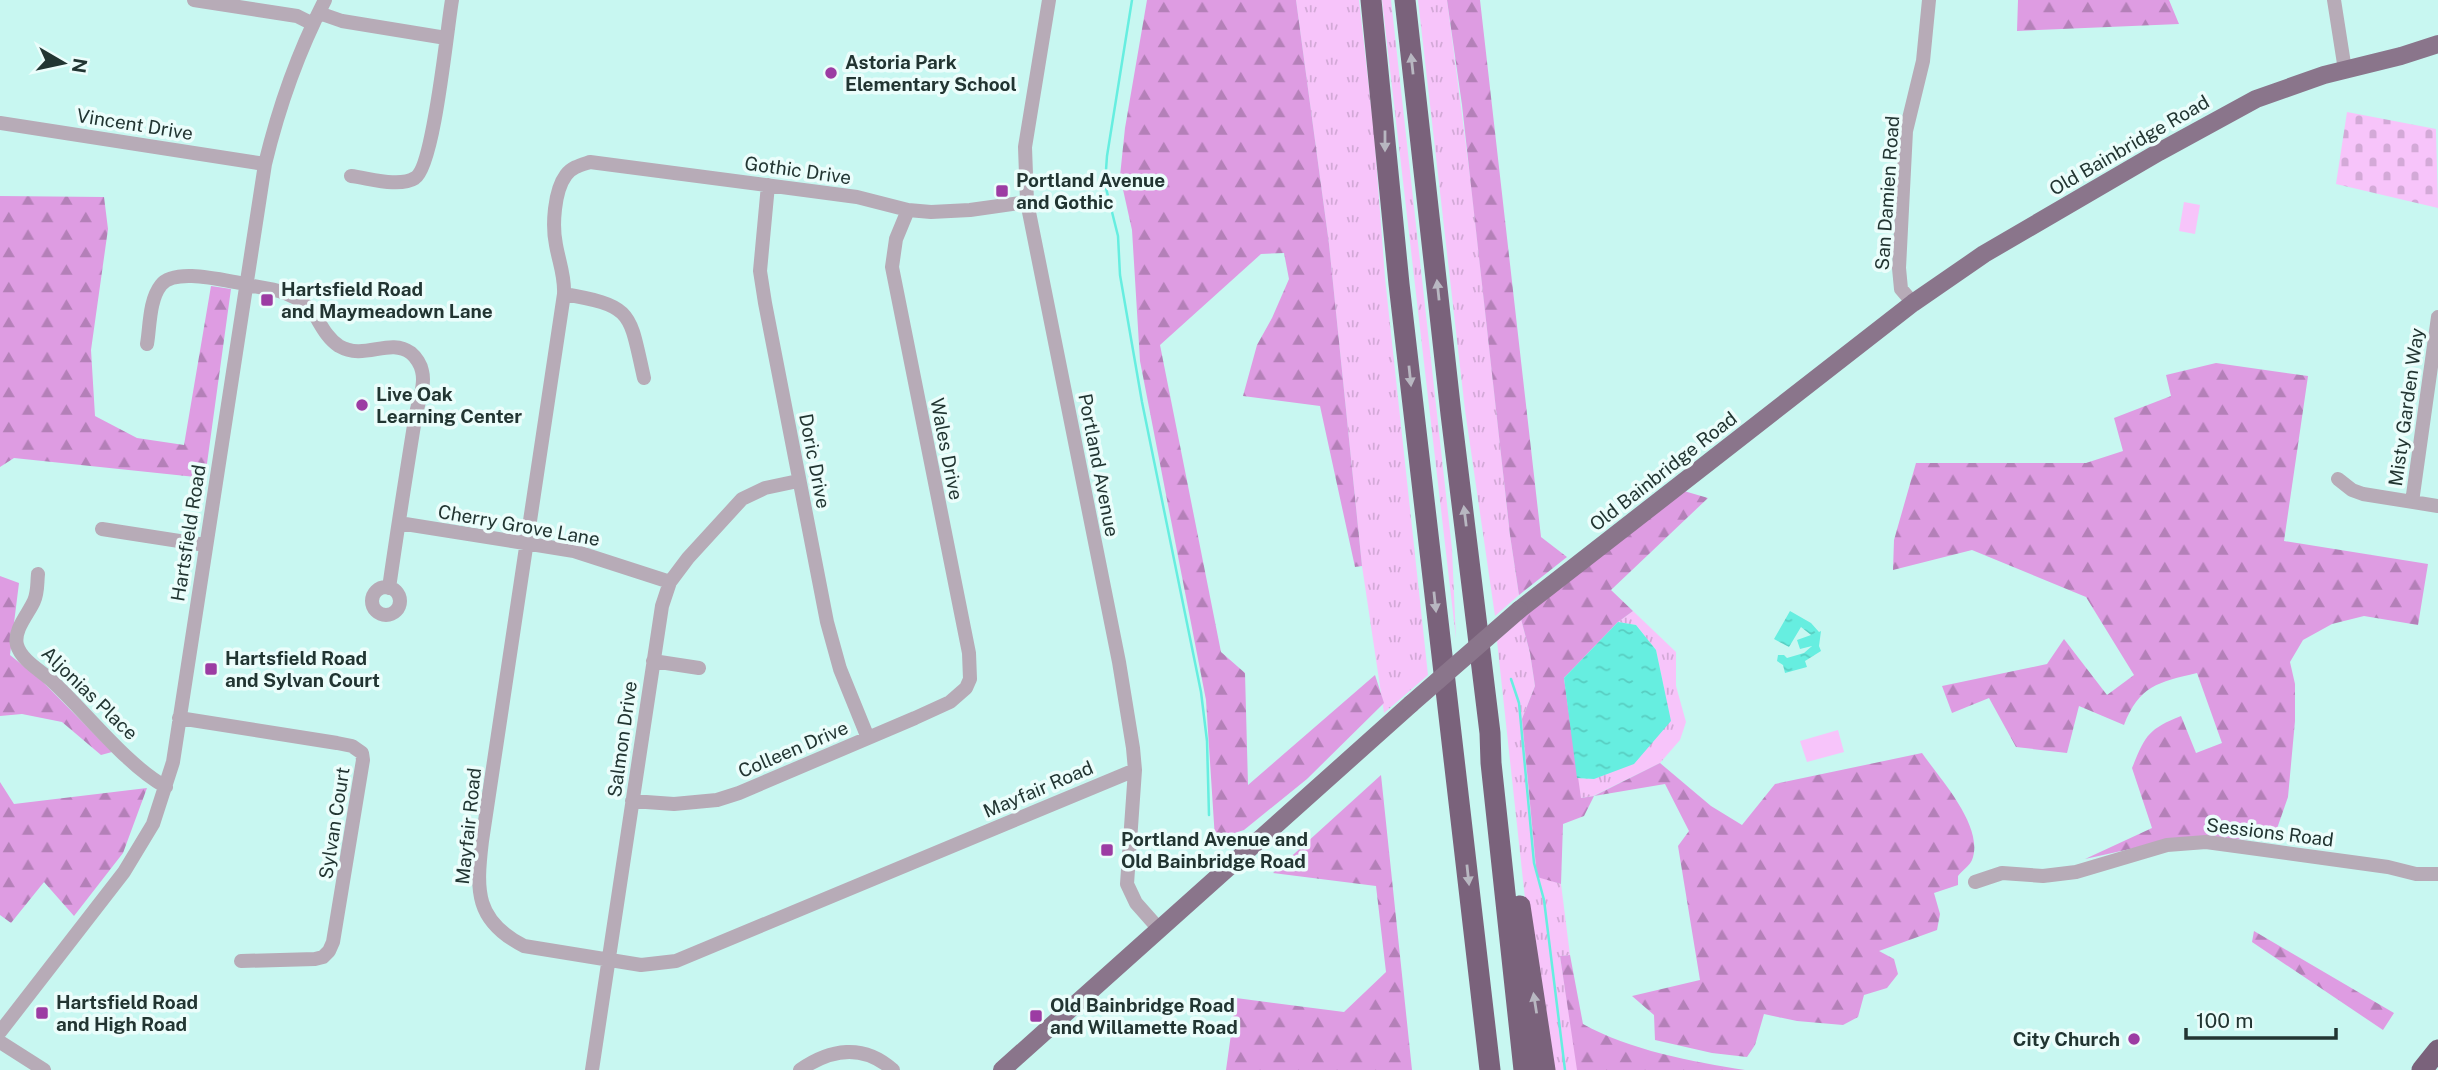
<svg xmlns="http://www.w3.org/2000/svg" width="2438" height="1070" font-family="'Public Sans',sans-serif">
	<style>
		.grass { fill: url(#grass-tufts) }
		.forest { fill: url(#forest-firs) }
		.cemetery { fill: url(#cemetery-stones) }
		.pitch { fill: #f7c4fa }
		.water { fill: url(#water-ripples) }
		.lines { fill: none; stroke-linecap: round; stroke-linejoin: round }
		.stream { stroke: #66eee0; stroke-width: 2.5 }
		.minor { stroke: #b7abb7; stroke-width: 14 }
		.major { stroke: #8a758b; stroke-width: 18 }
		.highway { stroke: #7a627b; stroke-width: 21 }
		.major-bridge { stroke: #8a758b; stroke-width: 18 }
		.oneway { fill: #b8b7c1 }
		.poi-dot { fill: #9c3ca3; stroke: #ebfdfb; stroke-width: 2.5 }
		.labels { text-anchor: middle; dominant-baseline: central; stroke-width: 7; stroke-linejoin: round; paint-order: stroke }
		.poi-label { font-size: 19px; font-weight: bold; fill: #223532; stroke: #ebfdfb; text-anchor: start }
		.street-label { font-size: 19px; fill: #223532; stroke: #ebfdfb }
	</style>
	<defs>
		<pattern id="grass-tufts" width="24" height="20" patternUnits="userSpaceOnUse" patternTransform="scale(1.75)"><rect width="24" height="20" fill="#f7c4fa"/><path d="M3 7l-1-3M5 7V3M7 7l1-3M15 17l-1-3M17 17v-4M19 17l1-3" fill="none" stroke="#d3a9d7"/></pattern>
		<pattern id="forest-firs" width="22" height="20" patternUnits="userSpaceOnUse" patternTransform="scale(1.75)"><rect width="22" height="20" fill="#de9ce2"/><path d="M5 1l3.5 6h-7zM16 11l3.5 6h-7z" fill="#b480b8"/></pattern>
		<pattern id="cemetery-stones" width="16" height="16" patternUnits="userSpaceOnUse" patternTransform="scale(1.75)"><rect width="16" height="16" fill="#f7c4fa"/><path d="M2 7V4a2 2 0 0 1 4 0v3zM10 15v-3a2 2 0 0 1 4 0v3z" fill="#d3a9d7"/></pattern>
		<pattern id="water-ripples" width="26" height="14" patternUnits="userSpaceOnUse" patternTransform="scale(1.75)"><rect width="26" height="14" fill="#66eee0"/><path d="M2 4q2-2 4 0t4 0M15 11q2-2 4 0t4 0" fill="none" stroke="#58cdc1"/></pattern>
	</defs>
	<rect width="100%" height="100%" fill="#c8f7f1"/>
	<!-- grass -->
	<path class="grass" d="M 1296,0 L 1359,0 L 1374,132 L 1385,278 L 1428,675 L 1384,713 L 1362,566 L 1329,244 Z
		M 1382,0 L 1391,0 L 1452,549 L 1456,639 Z
		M 1418,0 L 1447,0 L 1471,184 L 1510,535 L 1519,595 L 1495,616 L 1465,410 Z
		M 1633,611 L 1676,652 L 1676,686 L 1686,722 L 1680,740 L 1660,763 L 1593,796 L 1581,798 L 1577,778 L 1594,779 L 1665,693 L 1656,650 L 1636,625 L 1618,622 Z
		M 1521,619 L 1530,653 L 1535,686 L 1522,719 L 1537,876 L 1561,884 L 1570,955 L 1560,956 L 1578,1070 L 1550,1070 L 1532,963 L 1497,641 Z"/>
	<!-- forest -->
	<path class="forest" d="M 1147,0 L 1296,0 L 1329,244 L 1362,566 L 1355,567 L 1320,406 L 1243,396 L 1257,345 L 1272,318 L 1289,279 L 1284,253 L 1261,254 L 1160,345 L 1221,652 L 1245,673 L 1248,785 L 1375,675 L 1384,703 L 1307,779 L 1244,830 L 1215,839 L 1206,700 L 1140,361 L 1132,230 L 1120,176 L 1125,128 Z
		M 1447,0 L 1480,0 L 1541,537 L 1567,557 L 1519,595 L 1510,535 L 1462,105 Z
		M 2018,0 L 2169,0 L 2179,24 L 2017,31 Z
		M 0,196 L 104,197 L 108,229 L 91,350 L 95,416 L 137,438 L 184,445 L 211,286 L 231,289 L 205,478 L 14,458 L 0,467 Z
		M 2216,363 L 2308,376 L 2284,541 L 2428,564 L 2418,625 L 2364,616 L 2332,624 L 2303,640 L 2290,662 L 2295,684 L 2295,721 L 2288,797 L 2273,840 L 2180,838 L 2085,859 L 2152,828 L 2132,768 C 2145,736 2148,729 2181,716 L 2196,753 L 2222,743 L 2197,673 C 2158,682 2139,686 2124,725 L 2079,706 L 2067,753 L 2016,747 L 1989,698 L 1952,713 L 1942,686 L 2047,664 L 2064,639 L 2107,695 L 2134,675 L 2086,597 L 1972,550 L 1893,570 L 1894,540 L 1916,463 L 2086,463 L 2123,451 L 2114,418 L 2171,396 L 2166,375 Z
		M 1684,491 L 1708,498 L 1611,590 L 1633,611 L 1618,622 L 1564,678 L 1581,798 L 1594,796 L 1660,763 L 1711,806 L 1742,825 L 1775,784 L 1922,753 C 1940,779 1985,827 1972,860 C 1970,865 1962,871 1958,876 L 1958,885 L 1934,893 L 1940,914 L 1937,930 L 1879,951 L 1894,959 L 1898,974 L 1887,988 L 1864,995 L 1858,1017 L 1843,1025 L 1797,1021 L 1764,1014 L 1755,1045 L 1747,1057 L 1712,1053 L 1655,1040 L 1654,1015 L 1632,996 L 1700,980 L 1678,846 L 1689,831 L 1665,784 L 1594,796 L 1584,816 L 1563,824 L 1561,884 L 1537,877 L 1522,719 L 1535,686 L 1530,653 L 1521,619 Z
		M 0,576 L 19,583 L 10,655 L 42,681 L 112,752 L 101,755 L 62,722 L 22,714 L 0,716 Z
		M 1381,775 L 1412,1070 L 1226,1070 L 1236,998 L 1344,1012 L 1386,972 L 1376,886 L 1273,873 Z
		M 0,782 L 14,804 L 147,788 L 123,853 L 74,916 L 44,882 L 11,923 L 0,915 Z
		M 2254,931 L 2394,1013 L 2383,1030 L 2252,942 Z
		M 1570,955 L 1583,1024 C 1629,1050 1693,1062 1745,1070 L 1577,1070 L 1560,956 Z"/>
	<!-- cemetery -->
	<path class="cemetery" d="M 2347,112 L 2436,129 L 2438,208 L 2336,184 Z"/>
	<!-- pitch -->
	<path class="pitch" d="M 2184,202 L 2200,205 L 2195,234 L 2179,231 Z
		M 1838,730 L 1844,752 L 1807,762 L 1800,741 Z"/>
	<!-- water -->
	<path class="water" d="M 1790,611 L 1811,623 L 1819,632 L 1821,631 L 1819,646 L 1821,651 L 1805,661 L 1807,667 L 1785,673 L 1783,665 L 1777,661 L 1778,655 L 1784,655 L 1787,658 L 1804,653 L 1812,646 L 1800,649 L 1797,640 L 1811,635 L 1801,627 L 1789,647 L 1774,639 Z
		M 1618,622 L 1636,625 L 1656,650 L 1671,721 L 1634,764 L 1594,779 L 1577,778 L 1564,678 Z"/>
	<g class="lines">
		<!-- stream -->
		<path class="stream" d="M 1132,0 L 1107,156 L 1105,184 L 1118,236 L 1120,275 L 1142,402 L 1201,692 L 1207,741 L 1209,815
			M 1511,679 L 1519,703 L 1534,863 L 1544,900 L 1565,1070"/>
		<!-- minor -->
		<path class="minor" d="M 194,0 L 297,16 L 313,24
			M 1049,0 L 1025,147 L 1027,202 L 1119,662 L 1133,748 L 1135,770 L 1127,884 L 1136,903 L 1159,929
			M 2334,0 L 2345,70
			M 319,13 L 342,21 L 446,38
			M 0,123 L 265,164
			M 351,176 C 369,178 399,188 415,178 C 434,167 447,28 452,0
			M 768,185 L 760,271 L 765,303 L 827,622 L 840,669 L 868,738
			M 1027,202 L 970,210 L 931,212 L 908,210 L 857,197 L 590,162 C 581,165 572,167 566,175 C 554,191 552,226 556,245 C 559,262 565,276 564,294 L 482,841 C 476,891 475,921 524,946 L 641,965 L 676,961 L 1135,770
			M 246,285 C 273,289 300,292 316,317 C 322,327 328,339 339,346 C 365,361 389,337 411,353 C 416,357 421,365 422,371 C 426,386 417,404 415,419 C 406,475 397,532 389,588
			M 564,294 C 634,306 629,312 644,378
			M 1913,303 L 1901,289 L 1899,268 L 1906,131 L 1923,61 L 1929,0
			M 147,344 C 150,327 149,300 161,285 C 175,267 225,281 246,284
			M 2338,479 L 2352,490 L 2363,494 L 2438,506
			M 2412,502 L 2438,317
			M 399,523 L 574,551 L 670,582
			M 102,529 L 205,545
			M 38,574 C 37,583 38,592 34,601 C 29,613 13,630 17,645 C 21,660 41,671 51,680 C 86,712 126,765 166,787
			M372 601a14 14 0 1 1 28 0a14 14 0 1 1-28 0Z
			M 653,661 L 699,668
			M 179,718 L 337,743 L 352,746 L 362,753 L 363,760 L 333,942 L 329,951 L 323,957 L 315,959 L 241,961
			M 632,801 L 674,804 L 717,800 L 739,793 L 915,718 L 950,702 L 966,688 L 970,679 L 969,653 L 892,267 L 896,239 L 908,210
			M 1975,882 L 2002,873 L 2043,876 L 2076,872 L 2167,845 L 2206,842 L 2388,867 L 2416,874 L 2438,874
			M 0,1032 L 124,872 L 153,824 L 173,762 L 265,164 C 279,106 298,52 325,0
			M 0,1042 L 44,1070
			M 592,1070 L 662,606 L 670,582 L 688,558 L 742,499 L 765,488 L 798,481
			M 800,1070 C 830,1049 863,1043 893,1070"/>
		<!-- major -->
		<path class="major" d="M 1519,610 L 1913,303 L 1984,254 L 2159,152 L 2256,99 L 2324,75 L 2401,56 L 2438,44
			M 1002,1070 L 1411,704"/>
		<!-- highway -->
		<path class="highway" d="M 1371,0 L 1399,284 L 1490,1070
			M 1405,0 L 1451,414 L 1490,733 L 1491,763 L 1524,1070
			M 1520,906 L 1545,1070
			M 2422,1070 L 2438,1050"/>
		<!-- major-bridge -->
		<path class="major-bridge" d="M 1411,704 L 1519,610"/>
	</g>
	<!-- one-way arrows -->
	<defs><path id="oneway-solid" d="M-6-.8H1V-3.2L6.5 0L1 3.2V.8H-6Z" transform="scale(1.75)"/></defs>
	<g class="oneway">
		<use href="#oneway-solid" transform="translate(1412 64) rotate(-96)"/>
		<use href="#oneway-solid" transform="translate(1385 141) rotate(90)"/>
		<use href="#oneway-solid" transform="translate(1438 290) rotate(-96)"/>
		<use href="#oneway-solid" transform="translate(1410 376) rotate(84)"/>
		<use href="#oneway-solid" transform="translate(1465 516) rotate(-97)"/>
		<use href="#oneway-solid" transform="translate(1435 602) rotate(84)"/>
		<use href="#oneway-solid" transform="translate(1468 875) rotate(84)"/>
		<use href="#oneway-solid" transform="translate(1535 1003) rotate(-99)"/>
	</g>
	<!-- markers -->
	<g class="poi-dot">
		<circle cx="831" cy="73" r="7"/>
		<rect x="995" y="184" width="14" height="14" rx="3.5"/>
		<rect x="260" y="293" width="14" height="14" rx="3.5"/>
		<circle cx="362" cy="405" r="7"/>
		<rect x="204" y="662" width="14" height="14" rx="3.5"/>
		<rect x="1100" y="843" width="14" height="14" rx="3.5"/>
		<rect x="35" y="1006" width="14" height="14" rx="3.5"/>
		<rect x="1029" y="1009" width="14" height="14" rx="3.5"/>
		<circle cx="2134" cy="1039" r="7"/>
	</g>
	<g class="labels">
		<!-- poi labels -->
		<g class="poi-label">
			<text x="845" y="62">Astoria Park<tspan x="845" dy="22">Elementary School</tspan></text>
			<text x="1016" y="180">Portland Avenue<tspan x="1016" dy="22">and Gothic</tspan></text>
			<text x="281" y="289">Hartsfield Road<tspan x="281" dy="22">and Maymeadown Lane</tspan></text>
			<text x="376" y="394">Live Oak<tspan x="376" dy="22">Learning Center</tspan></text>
			<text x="225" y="658">Hartsfield Road<tspan x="225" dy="22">and Sylvan Court</tspan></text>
			<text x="1121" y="839">Portland Avenue and<tspan x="1121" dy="22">Old Bainbridge Road</tspan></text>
			<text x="56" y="1002">Hartsfield Road<tspan x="56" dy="22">and High Road</tspan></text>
			<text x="1050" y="1005">Old Bainbridge Road<tspan x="1050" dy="22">and Willamette Road</tspan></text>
			<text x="2120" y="1039" text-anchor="end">City Church</text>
		</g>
		<!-- street labels -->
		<g class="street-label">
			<text transform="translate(135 124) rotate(9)">Vincent Drive</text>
			<text transform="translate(2129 145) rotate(-30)">Old Bainbridge Road</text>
			<text transform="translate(798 170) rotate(8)">Gothic Drive</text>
			<text transform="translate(1887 193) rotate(-86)">San Damien Road</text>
			<text transform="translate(2406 407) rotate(-82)">Misty Garden Way</text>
			<text transform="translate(947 449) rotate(79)">Wales Drive</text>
			<text transform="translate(815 461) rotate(79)">Doric Drive</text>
			<text transform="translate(1099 465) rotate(79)">Portland Avenue</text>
			<text transform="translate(1663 471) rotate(-38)">Old Bainbridge Road</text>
			<text transform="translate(519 525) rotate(10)">Cherry Grove Lane</text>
			<text transform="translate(188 533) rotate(-81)">Hartsfield Road</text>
			<text transform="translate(90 693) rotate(44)">Aljonias Place</text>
			<text transform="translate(622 739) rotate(-82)">Salmon Drive</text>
			<text transform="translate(793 749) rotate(-23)">Colleen Drive</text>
			<text transform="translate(1038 789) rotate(-23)">Mayfair Road</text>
			<text transform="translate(334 823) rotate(-81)">Sylvan Court</text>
			<text transform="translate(468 826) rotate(-84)">Mayfair Road</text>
			<text transform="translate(2270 832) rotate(7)">Sessions Road</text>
		</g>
	</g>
	<!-- north arrow -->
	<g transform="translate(63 63) rotate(99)" stroke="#ebfdfb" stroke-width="5" paint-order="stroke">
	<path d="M0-5L12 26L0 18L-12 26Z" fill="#223532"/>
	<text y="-10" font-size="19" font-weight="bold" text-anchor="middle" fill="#223532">N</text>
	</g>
	<!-- scale -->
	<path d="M2186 1028v10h150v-10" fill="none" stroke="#223532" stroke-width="3.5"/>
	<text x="2196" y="1028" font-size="21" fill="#223532" stroke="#ebfdfb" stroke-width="5" paint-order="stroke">100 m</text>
</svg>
